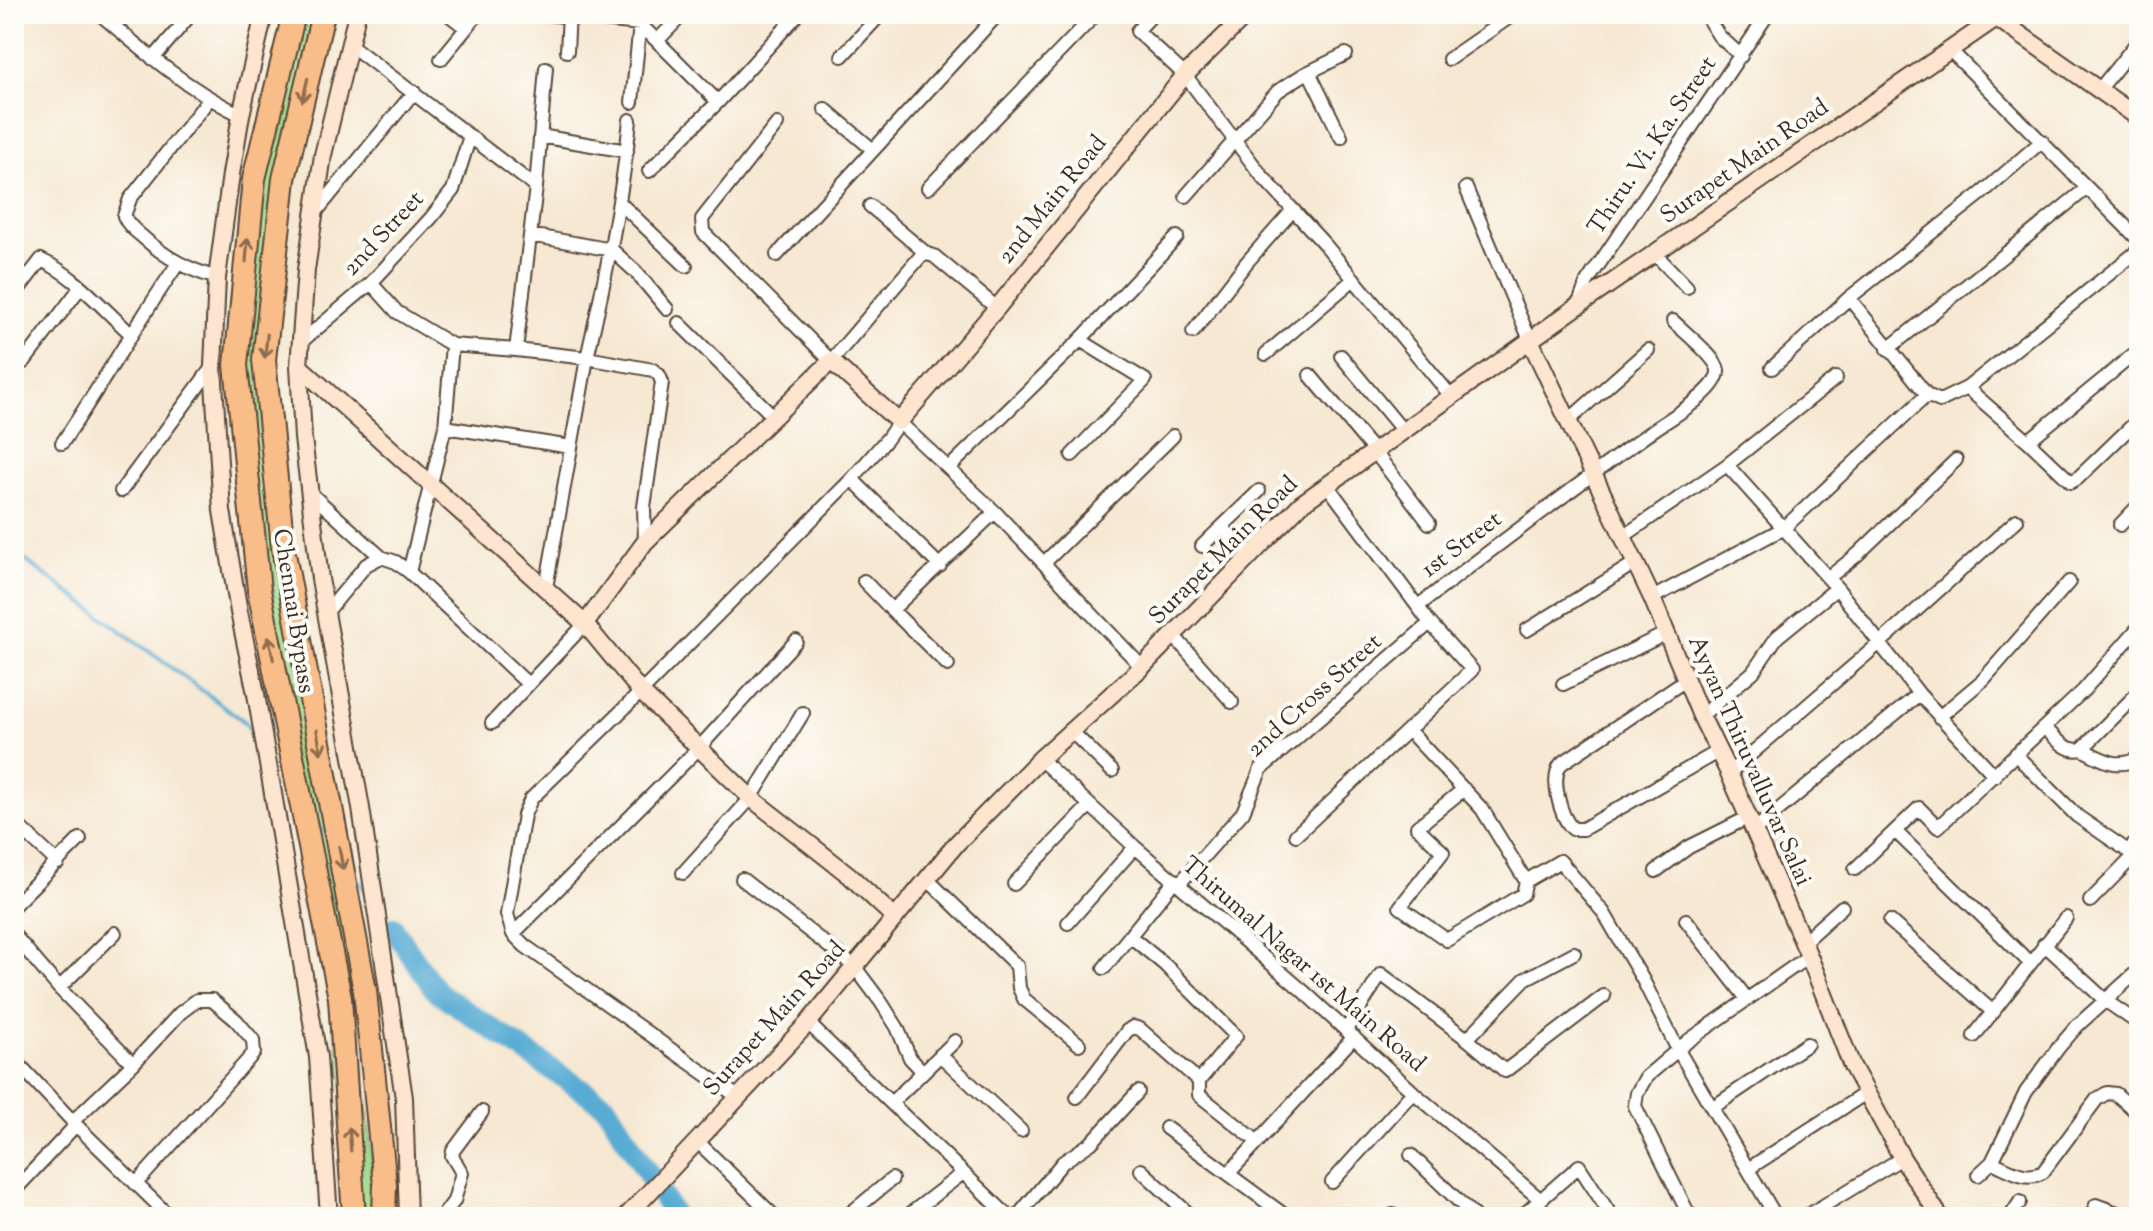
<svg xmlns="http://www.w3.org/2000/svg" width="2153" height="1231" font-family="'Sorts Mill Goudy',serif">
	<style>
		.green { fill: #a2db8c; stroke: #6e8255; stroke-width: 2 }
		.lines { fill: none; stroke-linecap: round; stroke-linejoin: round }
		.stream { stroke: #58acd4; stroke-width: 4 }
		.river { stroke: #58acd4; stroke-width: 22 }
		.street-casing { stroke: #574639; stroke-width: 16 }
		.secondary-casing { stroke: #574639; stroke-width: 20 }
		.highway-casing { stroke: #574639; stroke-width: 26 }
		.street { stroke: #fff; stroke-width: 12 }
		.secondary { stroke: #fde5d0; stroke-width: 16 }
		.highway { stroke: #f9bd89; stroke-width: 22 }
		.oneway { stroke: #906c4e }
		.labels { text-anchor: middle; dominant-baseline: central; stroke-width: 8; stroke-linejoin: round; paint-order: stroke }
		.street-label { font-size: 24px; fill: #3b2a1e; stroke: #fdfcf7 }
	</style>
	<rect width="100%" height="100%" fill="#fdfcf7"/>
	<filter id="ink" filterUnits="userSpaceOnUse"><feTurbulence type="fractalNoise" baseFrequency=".0125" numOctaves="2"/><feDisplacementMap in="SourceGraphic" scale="16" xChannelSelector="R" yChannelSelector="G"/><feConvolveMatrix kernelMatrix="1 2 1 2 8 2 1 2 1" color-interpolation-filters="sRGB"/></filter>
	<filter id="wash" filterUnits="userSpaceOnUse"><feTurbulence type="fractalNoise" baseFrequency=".006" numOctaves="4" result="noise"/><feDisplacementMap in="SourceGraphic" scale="32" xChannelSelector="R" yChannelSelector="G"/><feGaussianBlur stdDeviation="1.8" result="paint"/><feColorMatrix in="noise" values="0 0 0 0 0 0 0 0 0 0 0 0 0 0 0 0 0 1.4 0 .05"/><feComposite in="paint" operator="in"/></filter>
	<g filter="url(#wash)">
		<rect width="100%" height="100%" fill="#f6e8d2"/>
		<!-- green -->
		<path class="green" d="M 303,14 L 319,14 L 259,357 L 352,953 L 378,1217 L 359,1217 L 357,1172 L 265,586 L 240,368 L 259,190 Z"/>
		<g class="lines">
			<!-- stream -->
			<path class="stream" d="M 14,552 L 245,722 L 258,741
				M 275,765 L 288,783
				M 315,820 L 326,835
				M 352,872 L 368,894
				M 382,914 L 393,928"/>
			<!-- river -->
			<path class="river" d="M 393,928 L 436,991 L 606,1106 L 675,1217"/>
		</g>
	</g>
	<g filter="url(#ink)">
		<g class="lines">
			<!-- street casing -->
			<g class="street-casing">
				<path id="street" d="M 100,14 C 144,52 189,90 241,115
					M 448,14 L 466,28
					M 546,14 L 640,24 L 632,102
					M 641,14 L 640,24 L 718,102 L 798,14
					M 1153,14 L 1137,31 L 1185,75 L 1262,176 L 1327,247 L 1451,396
					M 1705,14 L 1719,36 L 1741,56
					M 657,41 L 683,14
					M 349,44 L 536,187 L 516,350 L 452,345 L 397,312 L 371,283
					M 1950,50 L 2139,240
					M 567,51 L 569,14
					M 842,56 L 881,14
					M 153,59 L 191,14
					M 441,59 L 478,14
					M 1449,59 L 1514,14
					M 1309,72 L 1341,137
					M 2099,90 L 2139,40
					M 210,98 L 130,199 L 124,216 C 128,226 137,232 145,239 C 168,259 187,269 217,278
					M 825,109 L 872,149
					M 777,124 L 702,219 L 703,232 L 831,361 L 920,257 L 927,254 L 934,256 L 997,308
					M 540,136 L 627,151
					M 649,171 L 718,102
					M 536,187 L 546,68
					M 928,188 L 1096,14
					M 1466,188 L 1530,340
					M 1186,196 L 1278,91 L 1303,75 L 1346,54
					M 620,203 L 686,266
					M 870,206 L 927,254
					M 316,212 L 414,92
					M 530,235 L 612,250 L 636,272 L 667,309
					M 1655,254 L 1687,287
					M 777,255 L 998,14
					M 14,295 L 41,260 C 75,275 103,309 130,333
					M 1849,298 L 1927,395
					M 1578,306 L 1587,282 L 1768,14
					M 679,323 L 774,417
					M 1193,332 L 1247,262 L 1293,210
					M 301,342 L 371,283 L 431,218 L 453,190 L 470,136
					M 1888,349 L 2087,188
					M 516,350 L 587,358 C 605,279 622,201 630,120
					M 2139,350 L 2028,441 L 2071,482 L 2078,478 L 2139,419
					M 1266,354 L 1354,279
					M 1341,356 L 1403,431
					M 24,362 L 80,288
					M 1772,368 L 1849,298 L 1982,193 L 2042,141
					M 1310,375 L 1374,451 L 1429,523
					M 1967,388 L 2028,441
					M 1568,421 L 1648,350
					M 445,427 L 571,447
					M 62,443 C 102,384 137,323 177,265
					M 1072,455 L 1145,380 L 1080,340
					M 1727,465 L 1837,588 L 1919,694 L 1995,776
					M 949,468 L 1080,340 L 1177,237
					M 852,479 L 940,566
					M 121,491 L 213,366
					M 310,493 L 381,557
					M 2120,525 L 2139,505
					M 1222,527 L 1251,555
					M 1624,536 L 1727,465 L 1836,378
					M 1202,546 L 1259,491
					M 2139,546 L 2139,552
					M 1044,563 L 1173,436
					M 409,572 L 445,427 L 452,345
					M 1828,578 L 1857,555 L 1956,460
					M 864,581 L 892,610 L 995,512
					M 546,588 L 587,358 L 653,370 L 659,375 L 662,382 L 644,507 L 645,542
					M 1652,598 L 1784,528 L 1927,395 L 1940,401 L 1967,388 L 2139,250
					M 1418,606 C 1495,547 1573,488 1652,431 C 1667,420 1720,391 1718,370 C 1716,357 1683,331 1673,321
					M 892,610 L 948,665
					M 326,613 L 366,565 L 381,557 L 396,562 L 409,572 L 528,684
					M 1527,630 L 1635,563
					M 1173,635 L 1232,702
					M 1687,679 L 1561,764 C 1550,778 1560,817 1573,829 L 1583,829 L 1719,751
					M 1563,684 L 1667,633
					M 1701,716 L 1753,672 L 1777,637 L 1837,588
					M 1939,717 L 1983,680 L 2069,582
					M 492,723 L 585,624
					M 2045,728 C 2056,738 2066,753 2082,749 L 2139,692
					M 1409,731 L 1482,809 L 1526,881
					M 1072,732 L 1112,771
					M 2082,749 C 2101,759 2119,771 2139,757
					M 2016,755 L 2077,816 L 2128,851 L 2139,839
					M 1040,759 L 1135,847 L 1303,991 L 1413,1092 L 1541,1200
					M 1729,773 L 1881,642 L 2017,520
					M 1464,789 L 1417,827 L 1443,852 L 1400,907 L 1447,940 L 1523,894 L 1526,881
					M 14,822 L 58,863
					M 1753,831 L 1919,694
					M 1895,831 L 2030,963
					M 1296,835 L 1472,670 L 1430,623 L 1327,485
					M 1855,869 L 1919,808 L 1938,827 L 2083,691 L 2139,627
					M 1656,871 L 1689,847 L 1747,818
					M 683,873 L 751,798 L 803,713
					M 742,879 L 854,966 L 881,1002 L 897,1027 L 910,1058 L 923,1072
					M 927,879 L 1017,966 L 1019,988 L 1024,999 L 1079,1044
					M 1526,881 L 1560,861 L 1604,913 L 1643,980 L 1678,1050 L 1776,1217
					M 1014,884 L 1090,805
					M 1179,884 L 1243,812 L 1261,769 L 1430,623
					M 2090,901 L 2134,856
					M 14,905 L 80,839
					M 1686,920 L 1747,999
					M 1890,921 L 1992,1011
					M 1068,923 L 1135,847
					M 513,934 L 698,749 L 796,641
					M 14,935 L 59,988 L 133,1064 L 72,1122
					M 1803,942 L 1842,907
					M 2044,944 L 2106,1001 L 2139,1024
					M 1104,968 L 1175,880
					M 59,988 L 115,933
					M 808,1023 L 1009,1217
					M 1346,1030 L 1381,974 L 1467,1039 L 1525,979 L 1574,953
					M 1974,1036 L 2066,918
					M 1467,1039 L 1505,1071 L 1604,996
					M 940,1055 L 1021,1131
					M 14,1059 L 76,1125 L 14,1191
					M 133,1064 L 180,1013 L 197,1000 L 212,1000 L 236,1020 L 253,1040 L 254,1053 L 136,1184
					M 1199,1081 L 1199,1095 L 1258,1142
					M 738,1097 L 525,946 L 513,934 L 507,914 L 524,815 L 531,799 L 641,692 L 852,479 L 887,439 L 899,422 L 995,512 L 1142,667
					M 1077,1097 L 1127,1031 L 1133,1027 L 1140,1029 L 1199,1081 L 1236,1036 L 1165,965 L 1130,936
					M 891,1103 L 955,1041
					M 1712,1108 L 1807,1044
					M 76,1125 L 170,1217
					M 1166,1128 L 1287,1217
					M 697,1141 L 775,1217
					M 1411,1155 L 1475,1217
					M 1992,1162 C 2009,1169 2026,1182 2043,1172 L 2097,1099 L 2107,1093 L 2116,1094 L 2139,1114
					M 1748,1169 L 1866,1093
					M 1141,1170 L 1191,1216
					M 1229,1173 L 1354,1037
					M 1978,1175 L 1992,1162 L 2026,1092 L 2059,1047 L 2078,1025 L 2139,970
					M 1332,1182 L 1413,1092
					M 1393,1215 L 1395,1217
					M 442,1217 L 454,1201 L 462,1173 L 452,1156 L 453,1151 L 482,1112
					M 846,1217 L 892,1179
					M 906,1217 L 963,1173
					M 1017,1217 L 1063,1162 L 1091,1143 L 1138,1092
					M 1521,1217 L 1579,1166 L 1612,1217
					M 1690,1217 L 1635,1106 L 1637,1093 L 1646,1077 L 1688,1041 L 1809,956
					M 1805,1217 L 1902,1158
					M 2010,1217 L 2020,1202
					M 2091,1217 L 2096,1205 L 2128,1217
					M 2134,1217 L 2139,1211"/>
			</g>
			<!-- secondary casing -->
			<g class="secondary-casing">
				<path id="secondary" d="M 264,14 L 241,115 L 231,174 L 217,278 L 213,366 L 222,511 L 239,612 L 256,694 L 318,1057 L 329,1217
					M 357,14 L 323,155 L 306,270 L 299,366 L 303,438 L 320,579 L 361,808 L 404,1098 L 408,1217
					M 1991,14 L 2139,118
					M 1530,340 L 1652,598 L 1701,716 L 1729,773 L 1809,956 L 1852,1066 L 1902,1158 L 1940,1217
					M 299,366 L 585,624 L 641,692 L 751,798 L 849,875 L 895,918
					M 585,624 L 645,542 L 831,361 L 899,422 L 997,308 L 1185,75 L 1241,20 L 1251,14
					M 626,1217 L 808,1023 L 957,843 L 1040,759 L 1142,667 L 1301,504 L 1578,306 L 2002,14"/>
			</g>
			<!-- highway casing -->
			<g class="highway-casing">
				<path id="highway" d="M 294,14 L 254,179 L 236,365 L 259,590 L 340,998 L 354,1217
					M 323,14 L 284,179 L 264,360 L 283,548 L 365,991 L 385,1185 L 384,1217"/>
			</g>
			<!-- street -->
			<use href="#street" class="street"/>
			<!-- secondary -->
			<use href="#secondary" class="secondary"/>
			<!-- highway -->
			<use href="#highway" class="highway"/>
		</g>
		<!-- one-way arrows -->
		<defs><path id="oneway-shaft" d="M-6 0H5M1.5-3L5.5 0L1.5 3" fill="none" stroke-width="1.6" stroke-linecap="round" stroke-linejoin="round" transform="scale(2)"/></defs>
		<g class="oneway">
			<use href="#oneway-shaft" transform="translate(305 90) rotate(103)"/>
			<use href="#oneway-shaft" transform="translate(247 250) rotate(-85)"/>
			<use href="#oneway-shaft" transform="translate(266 346) rotate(96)"/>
			<use href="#oneway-shaft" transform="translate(271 648) rotate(-101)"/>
			<use href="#oneway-shaft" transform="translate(319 742) rotate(80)"/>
			<use href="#oneway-shaft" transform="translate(341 858) rotate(80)"/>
			<use href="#oneway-shaft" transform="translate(350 1139) rotate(-94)"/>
		</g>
	</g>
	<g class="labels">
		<!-- street labels -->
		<g class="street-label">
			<text transform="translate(1653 146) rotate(-56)">Thiru. Vi. Ka. Street</text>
			<text transform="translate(1745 162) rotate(-35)">Surapet Main Road</text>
			<text transform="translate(1053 200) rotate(-51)">2nd Main Road</text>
			<text transform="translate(384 234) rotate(-47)">2nd Street</text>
			<text transform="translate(1462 545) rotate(-37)">1st Street</text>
			<text transform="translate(1224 551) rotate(-45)">Surapet Main Road</text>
			<text transform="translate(293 611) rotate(81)">Chennai Bypass</text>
			<text transform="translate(1315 696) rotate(-42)">2nd Cross Street</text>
			<text transform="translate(1749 761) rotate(66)">Ayyan Thiruvalluvar Salai</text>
			<text transform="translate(1303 965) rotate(41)">Thirumal Nagar 1st Main Road</text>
			<text transform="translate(775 1019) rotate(-48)">Surapet Main Road</text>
		</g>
	</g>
	<!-- margin -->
	<rect width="2153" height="1231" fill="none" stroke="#fdfcf7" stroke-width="48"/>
</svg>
